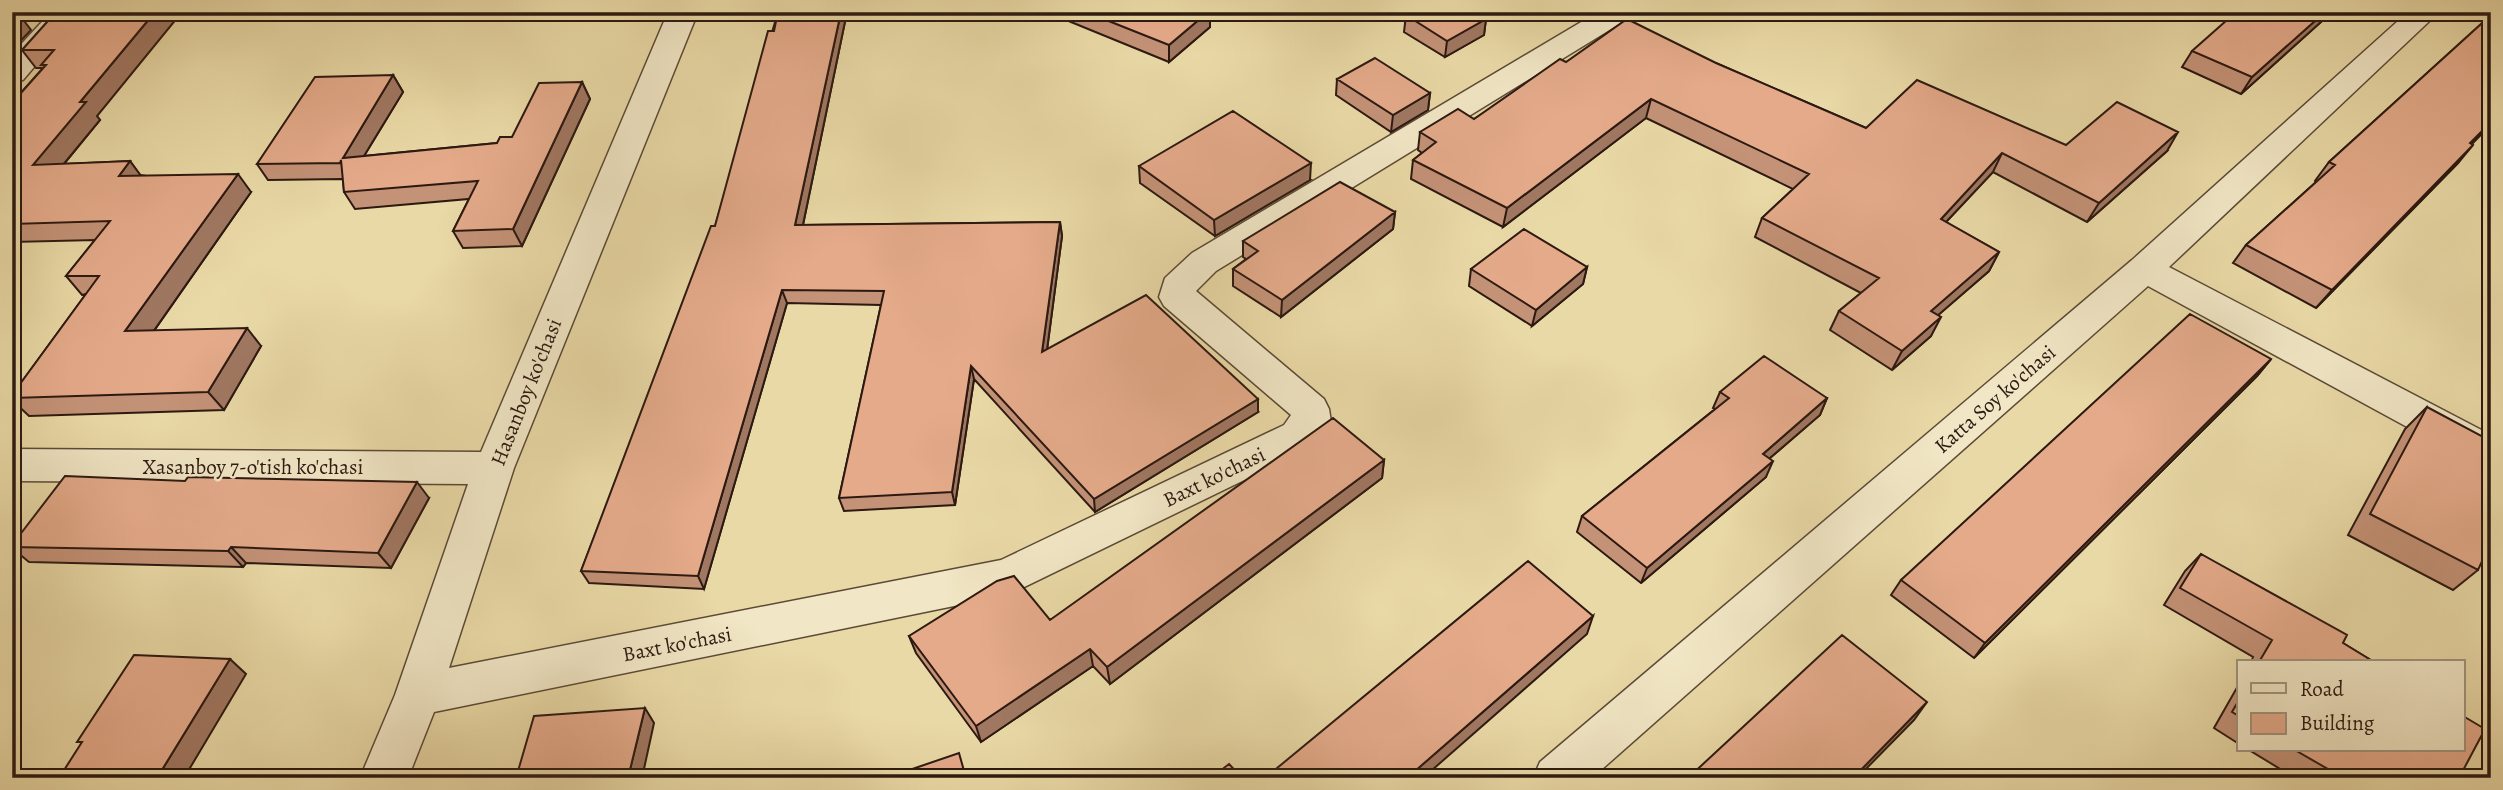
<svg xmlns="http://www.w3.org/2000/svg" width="2503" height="790" font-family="Alegreya,serif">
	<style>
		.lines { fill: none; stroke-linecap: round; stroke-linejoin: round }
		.minor-casing { stroke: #5b4936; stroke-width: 3 }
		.minor { fill: #f1e6c5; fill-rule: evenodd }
		.wall { fill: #c49277; stroke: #2c1911; stroke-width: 2 }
		.shaded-wall { fill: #a07761; stroke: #2c1911; stroke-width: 2 }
		.building { fill: #e4aa8a; stroke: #2c1911; stroke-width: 2 }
		.labels { text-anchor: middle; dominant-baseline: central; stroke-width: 5; stroke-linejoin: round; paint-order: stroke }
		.street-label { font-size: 21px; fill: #2c1911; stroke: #f1e6c5 }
	</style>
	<rect width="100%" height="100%" fill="#e9d9a6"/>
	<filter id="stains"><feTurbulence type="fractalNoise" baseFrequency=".00286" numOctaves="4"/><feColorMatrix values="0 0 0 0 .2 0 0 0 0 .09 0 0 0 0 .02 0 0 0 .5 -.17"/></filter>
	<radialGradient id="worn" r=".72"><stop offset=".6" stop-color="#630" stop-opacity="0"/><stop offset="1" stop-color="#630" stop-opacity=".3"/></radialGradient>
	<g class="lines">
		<!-- minor casing -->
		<g class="minor-casing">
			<path id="minor" d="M 51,12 L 81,12 L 23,80 L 12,82 L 12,54 Z
				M 668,12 L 698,12 L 514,468 L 449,668 L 1001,560 L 1284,425 L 1291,415 L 1164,306 L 1159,297 L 1165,278 L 1192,253 L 1598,12 L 1633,12 L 1629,18 L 1216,271 L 1196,291 L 1324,399 L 1329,409 L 1331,422 L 1312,447 L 1008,595 L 434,712 L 408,778 L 360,778 L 395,695 L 468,484 L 12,481 L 12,449 L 481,452 Z
				M 2408,12 L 2439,12 L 2169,267 L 2491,435 L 2491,470 L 2477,465 L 2148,286 L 1592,778 L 1533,778 L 1540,762 L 2132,260 Z"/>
		</g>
		<!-- minor -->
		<use href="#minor" class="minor"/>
	</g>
	<!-- wall -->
	<path class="wall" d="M 56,12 L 97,116 L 100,120 L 64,164 L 130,161 L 140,175 L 251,192 L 154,331 L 261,346 L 224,410 L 29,416 L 12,400 L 12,395 L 86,294 L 82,295 L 66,276 L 95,240 L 12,242 L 12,103 L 43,68 L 36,68 L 22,50 Z
		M 778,12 L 847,12 L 803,225 L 1060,222 L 1062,236 L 1047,350 L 1258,412 L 1095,512 L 974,379 L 955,505 L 844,511 L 839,498 L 881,305 L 787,303 L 704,589 L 589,583 L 581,571 L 715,226 Z
		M 1065,12 L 1210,12 L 1210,27 L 1169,62 L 1066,20 Z
		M 2332,12 L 2241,94 L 2182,67 L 2192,51 Z
		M 1406,15 L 1486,19 L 1484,35 L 1445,57 L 1404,32 Z
		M 2491,15 L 2491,124 L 2472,144 L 2458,163 L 2316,308 L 2233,263 L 2246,245 L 2316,182 L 2315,181 L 2329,162 Z
		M 1566,62 L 1716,63 L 1866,128 L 2066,145 L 2167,151 L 2087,222 L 1993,172 L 1946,222 L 1999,252 L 1989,271 L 1938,315 L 1931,336 L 1892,370 L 1830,330 L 1839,311 L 1861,293 L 1755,237 L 1762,218 L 1793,189 L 1646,118 L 1503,227 L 1411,179 L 1413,160 L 1422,153 L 1418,150 L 1420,132 L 1474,119 Z
		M 393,75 L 403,92 L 364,156 L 497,143 L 512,137 L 582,82 L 590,99 L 522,246 L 463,248 L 453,231 L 469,199 L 355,209 L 344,192 L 343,179 L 268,180 L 257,164 Z
		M 1337,79 L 1430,93 L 1428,110 L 1391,132 L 1336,95 Z
		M 1139,166 L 1310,180 L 1215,236 L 1140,183 Z
		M 1395,212 L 1393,229 L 1281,317 L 1233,286 L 1233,269 L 1246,259 L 1243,257 L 1243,241 Z
		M 1587,267 L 1583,284 L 1532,326 L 1469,286 L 1471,269 Z
		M 2271,359 L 2257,376 L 1974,658 L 1891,595 L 1901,580 Z
		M 1720,392 L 1827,398 L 1820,415 L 1770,458 L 1766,477 L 1641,583 L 1577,532 L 1582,516 L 1715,409 L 1713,408 Z
		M 2427,407 L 2478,570 L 2453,590 L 2348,535 L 2405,429 Z
		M 1384,460 L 1382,478 L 1110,684 L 1093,666 L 981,742 L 916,653 L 909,636 L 1050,620 Z
		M 429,498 L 391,568 L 246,563 L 243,567 L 29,562 L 12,548 L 12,545 Z
		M 2201,554 L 2343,643 L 2374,662 L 2251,662 L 2253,657 L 2164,605 L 2185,571 Z
		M 2239,684 L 2239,744 L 2214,728 Z
		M 2249,750 L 2463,750 L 2459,778 L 2295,778 Z"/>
	<!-- shaded-wall -->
	<path class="shaded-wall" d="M 155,12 L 182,12 L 97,116 L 100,120 L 48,183 L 33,165 L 80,102 Z
		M 841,12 L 847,12 L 800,239 L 795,225 Z
		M 1208,12 L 1210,12 L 1210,27 L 1169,62 L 1169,45 Z
		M 2325,12 L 2332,12 L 2241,94 L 2252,77 Z
		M 18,13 L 31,30 L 12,50 L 12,19 Z
		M 1486,19 L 1484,35 L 1445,57 L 1447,41 Z
		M 393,75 L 403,92 L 353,174 L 343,158 Z
		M 582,82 L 590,99 L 522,246 L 513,229 Z
		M 1430,93 L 1428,110 L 1391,132 L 1393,115 Z
		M 1651,99 L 1646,118 L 1503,227 L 1507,208 Z
		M 2491,122 L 2491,124 L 2454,161 L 2470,143 Z
		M 2178,132 L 2167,151 L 2087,222 L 2099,203 Z
		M 2473,145 L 2458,163 L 2316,308 L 2332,290 Z
		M 2002,153 L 1993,172 L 1931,238 L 1941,219 Z
		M 130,161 L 144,180 L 119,176 Z
		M 1311,163 L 1310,180 L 1215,236 L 1214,220 Z
		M 238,174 L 251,192 L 141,349 L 125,331 Z
		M 1395,212 L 1393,229 L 1281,317 L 1282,300 Z
		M 1060,222 L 1062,236 L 1045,365 L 1042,352 Z
		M 1999,252 L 1989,271 L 1921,330 L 1931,311 Z
		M 1587,267 L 1583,284 L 1532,326 L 1536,310 Z
		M 782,290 L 787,303 L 704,589 L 698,576 Z
		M 1941,317 L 1931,336 L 1892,370 L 1902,351 Z
		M 247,328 L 261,346 L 224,410 L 208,392 Z
		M 2271,359 L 2257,376 L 1974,658 L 1985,643 Z
		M 971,366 L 974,379 L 955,505 L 952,492 Z
		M 1827,398 L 1820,415 L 1756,470 L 1763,454 Z
		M 1258,399 L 1258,412 L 1095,512 L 1094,499 Z
		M 1384,460 L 1382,478 L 1110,684 L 1107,667 Z
		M 1773,461 L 1766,477 L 1641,583 L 1647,568 Z
		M 417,482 L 429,498 L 391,568 L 378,553 Z
		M 231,547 L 246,563 L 243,567 L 228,551 Z
		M 1593,616 L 1587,634 L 1423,778 L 1407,778 Z
		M 1090,649 L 1093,666 L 981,742 L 976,726 Z
		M 230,659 L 246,674 L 184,778 L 157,778 Z
		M 1927,702 L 1914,720 L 1857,778 L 1853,778 Z
		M 645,708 L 654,723 L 642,778 L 628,778 Z"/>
	<!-- building -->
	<path class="building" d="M 56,12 L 155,12 L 80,102 L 86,102 L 33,165 L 130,161 L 119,176 L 238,174 L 125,331 L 247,328 L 208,392 L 12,398 L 12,395 L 99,276 L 66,276 L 110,221 L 12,224 L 12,103 L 46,65 L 41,65 L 54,50 L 22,50 Z
		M 778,12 L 841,12 L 795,225 L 1060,222 L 1042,352 L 1146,295 L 1258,399 L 1094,499 L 971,366 L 952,492 L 839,498 L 884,291 L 782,290 L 698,576 L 581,571 L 711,226 L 715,226 L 768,31 L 774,31 Z
		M 1086,12 L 1208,12 L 1169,45 Z
		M 1411,12 L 1475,12 L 1486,19 L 1447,41 L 1406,15 Z
		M 2236,12 L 2325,12 L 2252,77 L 2192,51 Z
		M 12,13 L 18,13 L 12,19 Z
		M 2491,15 L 2491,122 L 2470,143 L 2473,145 L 2332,290 L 2246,245 L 2335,165 L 2329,162 Z
		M 1627,19 L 1716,63 L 1866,128 L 1917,80 L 2066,145 L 2117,102 L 2178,132 L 2099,203 L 2002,153 L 1941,219 L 1999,252 L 1931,311 L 1941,317 L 1902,351 L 1839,311 L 1879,278 L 1762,218 L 1809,174 L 1651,99 L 1507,208 L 1413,160 L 1436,142 L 1420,132 L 1458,109 L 1474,119 L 1560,59 L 1566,62 Z
		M 1375,58 L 1430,93 L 1393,115 L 1337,79 Z
		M 393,75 L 343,158 L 497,143 L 500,137 L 512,137 L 539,83 L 582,82 L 513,229 L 453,231 L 478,181 L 344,192 L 341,160 L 340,163 L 257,164 L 315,77 Z
		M 1233,111 L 1311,163 L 1214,220 L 1139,166 Z
		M 1340,182 L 1395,212 L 1282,300 L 1233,269 L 1258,251 L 1243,241 Z
		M 1524,229 L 1587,267 L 1536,310 L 1471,269 Z
		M 2190,314 L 2271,359 L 1985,643 L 1901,580 Z
		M 1764,356 L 1827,398 L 1763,454 L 1773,461 L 1647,568 L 1582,516 L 1729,398 L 1720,392 Z
		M 2427,407 L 2491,441 L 2491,542 L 2478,570 L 2370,514 Z
		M 1333,418 L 1384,460 L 1107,667 L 1090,649 L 976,726 L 909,636 L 997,581 L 1014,576 L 1050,620 Z
		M 65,476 L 185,481 L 188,477 L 417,482 L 378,553 L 231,547 L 228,551 L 12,547 L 12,545 Z
		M 2201,554 L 2347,635 L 2343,643 L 2374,662 L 2259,662 L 2272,640 L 2180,588 Z
		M 1528,561 L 1593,616 L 1407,778 L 1265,778 Z
		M 1842,635 L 1927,702 L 1853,778 L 1688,778 Z
		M 134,655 L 230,659 L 157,778 L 59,778 L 82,742 L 77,742 Z
		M 2239,700 L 2239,716 L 2232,712 Z
		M 645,708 L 628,778 L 516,778 L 534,716 Z
		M 2463,716 L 2485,729 L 2459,778 L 2330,778 L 2333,772 L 2295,750 L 2463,750 Z
		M 959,753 L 966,778 L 886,778 Z
		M 1229,764 L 1242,778 L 1211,778 Z"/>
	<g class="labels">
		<!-- street labels -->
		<g class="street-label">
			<text transform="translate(526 392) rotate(-68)">Hasanboy ko'chasi</text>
			<text transform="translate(1995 399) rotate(-41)">Katta Soy ko'chasi</text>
			<text x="253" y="467">Xasanboy 7-o'tish ko'chasi</text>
			<text transform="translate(1214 477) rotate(-26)">Baxt ko'chasi</text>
			<text transform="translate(677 644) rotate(-11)">Baxt ko'chasi</text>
		</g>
	</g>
	<!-- margin -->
	<rect width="2503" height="790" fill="none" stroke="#e9d9a6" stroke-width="42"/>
	<rect x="14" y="14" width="2475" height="762" fill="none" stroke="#2c1911" stroke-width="3.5"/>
	<rect x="21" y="21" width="2461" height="748" fill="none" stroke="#2c1911" stroke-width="2"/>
	<!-- legend -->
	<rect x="2237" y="660" width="228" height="91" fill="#f1e6c5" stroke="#a2947d" stroke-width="2"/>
	<rect x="2251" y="683" width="35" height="10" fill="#f1e6c5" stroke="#a2947d" stroke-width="2"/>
	<text x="2300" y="696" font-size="21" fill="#2c1911">Road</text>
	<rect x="2251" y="713" width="35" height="21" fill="#e4aa8a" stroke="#a2947d" stroke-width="2"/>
	<text x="2300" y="730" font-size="21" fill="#2c1911">Building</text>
	<rect width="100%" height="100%" filter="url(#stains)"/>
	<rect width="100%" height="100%" fill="url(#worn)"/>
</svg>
